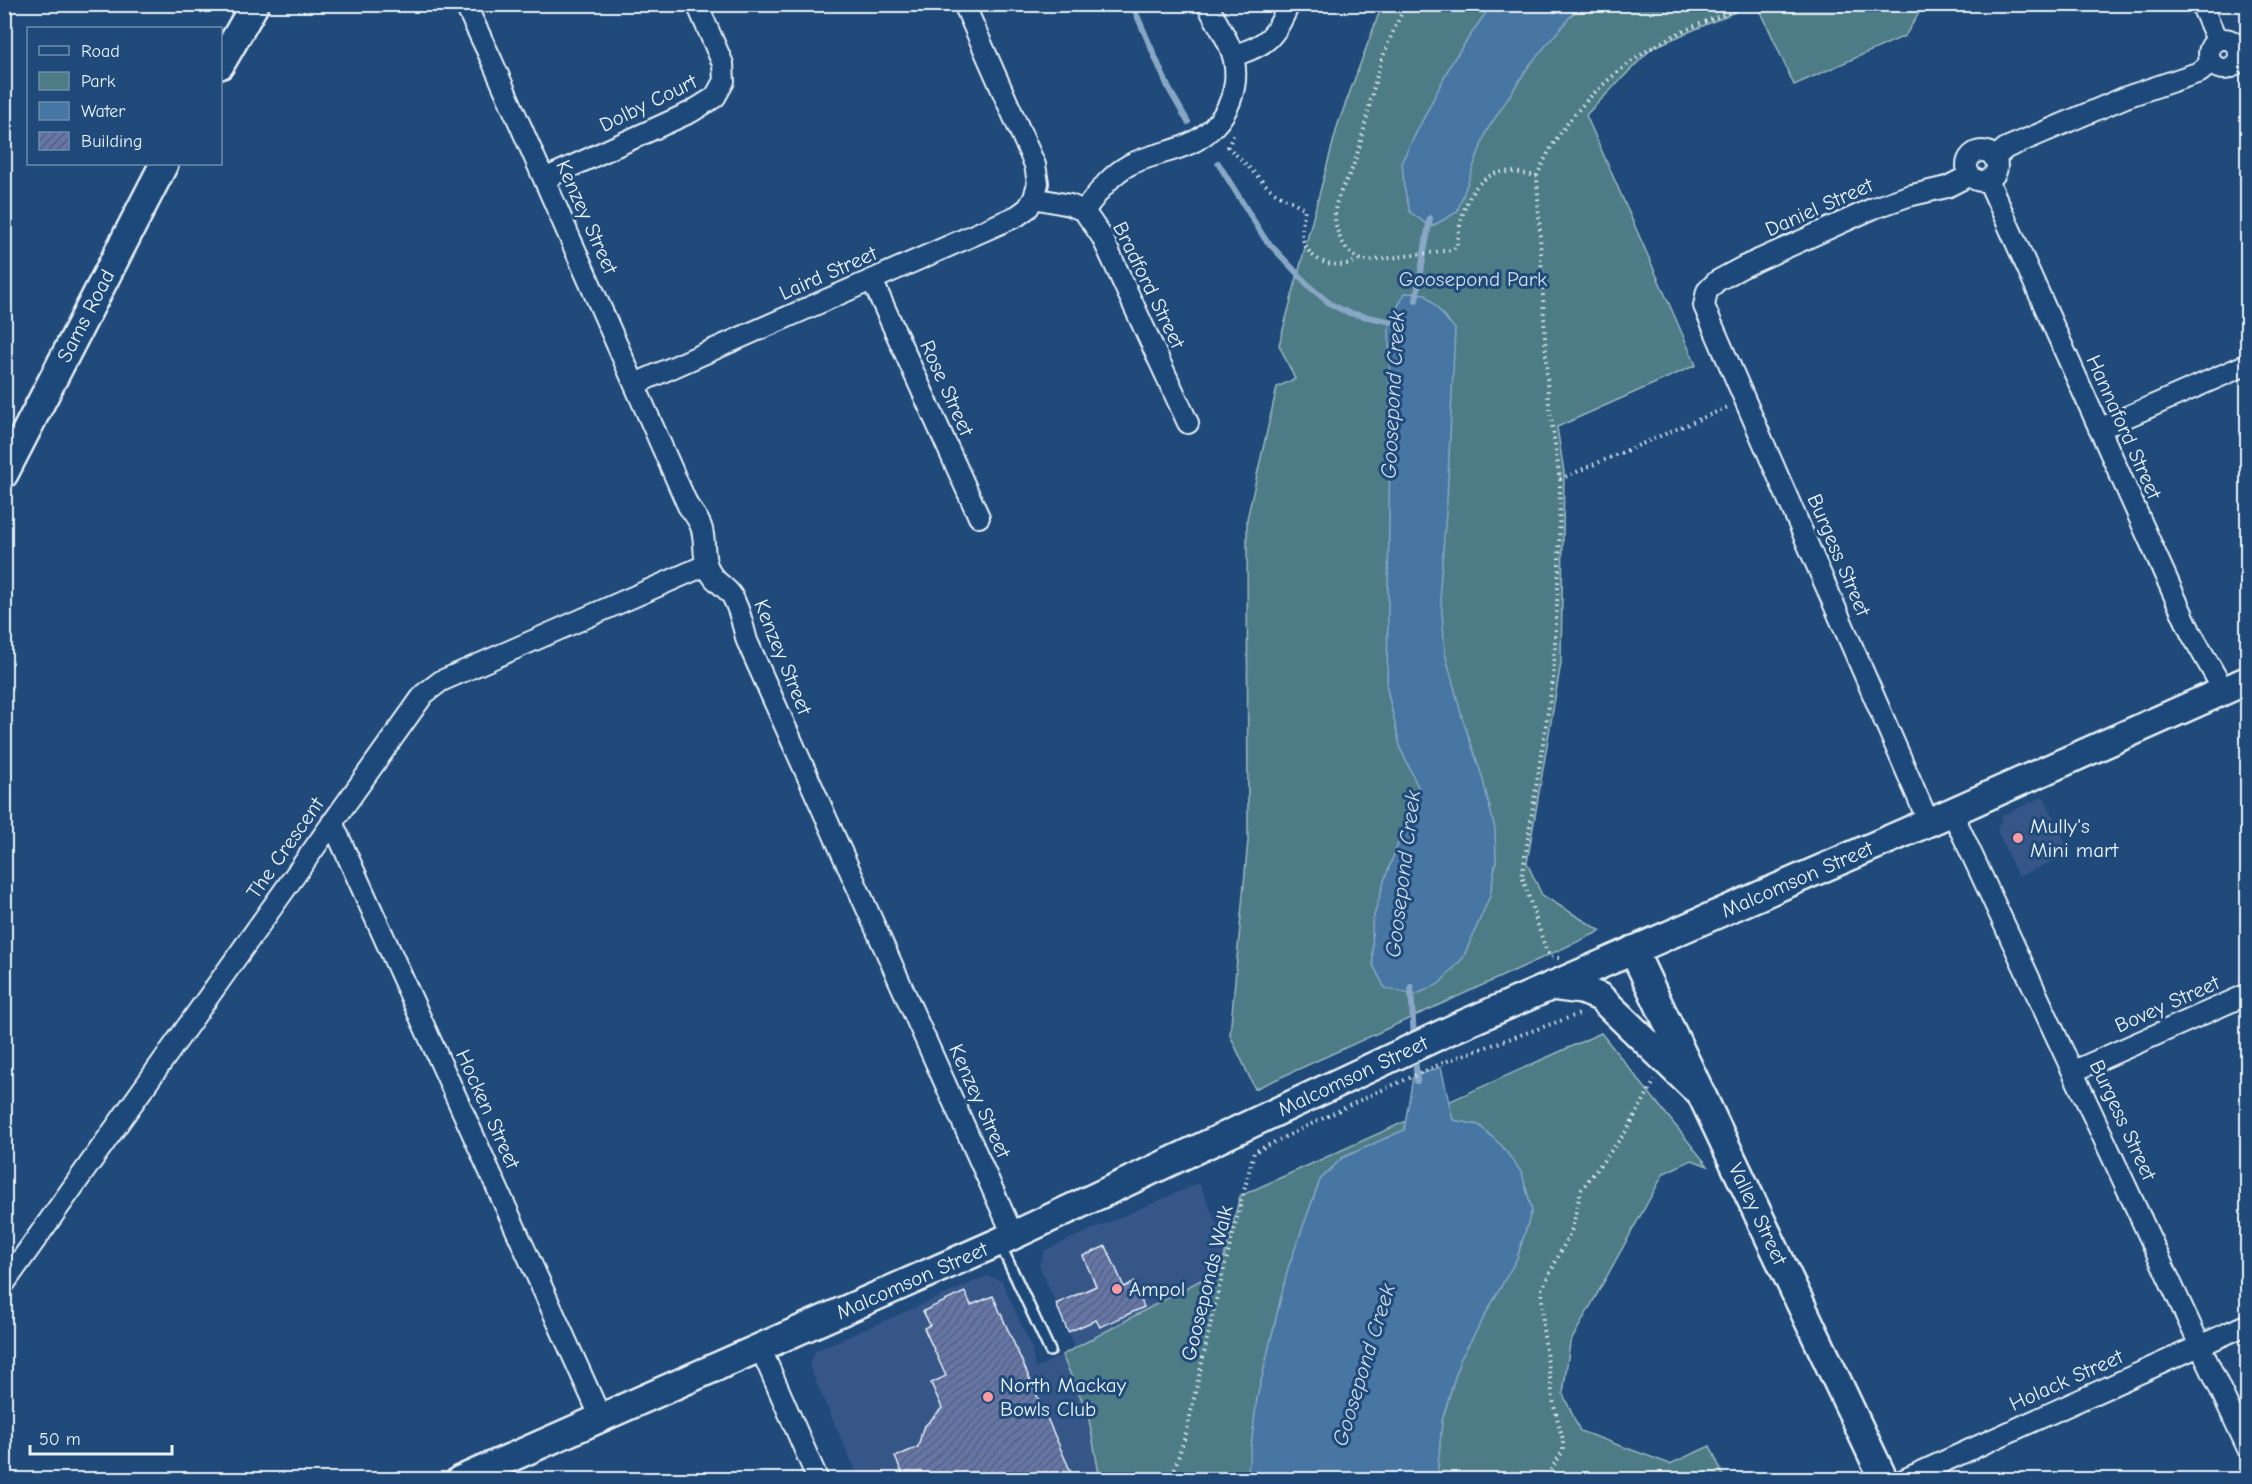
<svg xmlns="http://www.w3.org/2000/svg" width="2252" height="1484" font-family="'Comic Neue',sans-serif">
	<style>
		.built { fill: #345787 }
		.green { fill: #4e7c86; stroke: #9bb6bf; stroke-width: 1.5 }
		.water { fill: #4676a3; stroke: #87a7c5; stroke-width: 1.5 }
		.lines { fill: none; stroke-linecap: round; stroke-linejoin: round }
		.stream { stroke: #87a7c5; stroke-width: 6 }
		.building { fill: url(#building-hatch); stroke: #e8f1f8; stroke-width: 1.5 }
		.lane-casing { stroke: #e8f1f8; stroke-width: 14 }
		.street-casing { stroke: #e8f1f8; stroke-width: 24 }
		.secondary-casing { stroke: #e8f1f8; stroke-width: 32 }
		.path { stroke: #e8f1f8; stroke-width: 4; stroke-dasharray: 1.5 4.5; stroke-linecap: butt }
		.lane { stroke: #1f4a7a; stroke-width: 9 }
		.street { stroke: #1f4a7a; stroke-width: 20 }
		.secondary { stroke: #1f4a7a; stroke-width: 27 }
		.poi-dot { fill: #ff9aa2; stroke: #1f4a7a; stroke-width: 2 }
		.labels { text-anchor: middle; dominant-baseline: central; stroke-width: 6; stroke-linejoin: round; paint-order: stroke }
		.street-label { font-size: 21px; fill: #e8f1f8; stroke: #1f4a7a }
		.park-label { font-size: 21px; fill: #d1dfe7; stroke: #1f4a7a }
		.poi-label { font-size: 21px; fill: #e8f1f8; stroke: #1f4a7a; text-anchor: start }
		.water-label { font-size: 22px; font-style: italic; fill: #d0dfeb; stroke: #1f4a7a }
	</style>
	<defs>
		<pattern id="building-hatch" width="6" height="6" patternUnits="userSpaceOnUse" patternTransform="scale(1.5)"><rect width="6" height="6" fill="#6576a6"/><path d="M-1 1l2-2M0 6l6-6M5 7l2-2" fill="none" stroke="#57617d"/></pattern>
	</defs>
	<rect width="100%" height="100%" fill="#1f4a7a"/>
	<filter id="ink" filterUnits="userSpaceOnUse"><feTurbulence type="fractalNoise" baseFrequency=".0167" numOctaves="2"/><feDisplacementMap in="SourceGraphic" scale="12" xChannelSelector="R" yChannelSelector="G"/><feConvolveMatrix kernelMatrix="1 2 1 2 8 2 1 2 1" color-interpolation-filters="sRGB"/></filter>
	<g filter="url(#ink)">
		<!-- built -->
		<path class="built" d="M 2044,796 L 2070,853 L 2018,877 L 1997,830 L 2003,815 Z
			M 1199,1183 L 1227,1247 L 1221,1268 L 1075,1348 L 1039,1265 L 1045,1250 Z
			M 987,1276 L 1002,1281 L 1032,1349 L 1035,1369 L 1062,1355 L 1088,1414 L 1100,1479 L 859,1479 L 809,1366 L 815,1351 Z"/>
		<!-- green -->
		<path class="green" d="M 1382,5 L 1751,5 L 1652,48 L 1586,115 L 1696,365 L 1557,427 L 1564,472 L 1561,663 L 1527,863 L 1542,895 L 1601,931 L 1255,1089 L 1230,1035 L 1248,840 L 1247,519 L 1277,387 L 1295,379 L 1279,345 L 1338,124 Z
			M 1758,5 L 1924,5 L 1905,36 L 1794,85 Z
			M 1601,1033 L 1708,1166 L 1692,1160 L 1664,1173 L 1570,1343 L 1563,1394 L 1580,1431 L 1670,1464 L 1710,1446 L 1725,1479 L 1100,1479 L 1088,1414 L 1062,1355 L 1221,1269 L 1240,1196 Z"/>
		<!-- water -->
		<path class="water" d="M 1491,5 L 1580,5 L 1528,67 L 1486,132 L 1457,212 L 1431,227 L 1410,212 L 1404,187 L 1402,161 L 1452,62 Z
			M 1405,293 L 1425,294 L 1455,329 L 1447,500 L 1440,587 L 1445,653 L 1462,717 L 1482,776 L 1495,829 L 1496,861 L 1490,896 L 1463,958 L 1439,984 L 1415,995 L 1385,988 L 1373,965 L 1372,923 L 1385,878 L 1419,789 L 1401,750 L 1387,689 L 1390,433 L 1389,324 Z
			M 1441,1067 L 1453,1120 L 1479,1125 L 1502,1146 L 1522,1173 L 1532,1210 L 1517,1258 L 1460,1360 L 1442,1421 L 1437,1479 L 1247,1479 L 1257,1398 L 1275,1322 L 1288,1268 L 1320,1180 L 1342,1158 L 1404,1130 L 1413,1077 Z"/>
		<g class="lines">
			<!-- stream -->
			<path class="stream" d="M 1132,4 L 1169,89 L 1188,122
				M 1218,163 L 1265,239 L 1311,288 L 1332,305 L 1349,313 L 1397,323
				M 1416,300 L 1430,218
				M 1411,987 L 1414,1040
				M 1415,1056 L 1417,1081"/>
		</g>
		<!-- building -->
		<path class="building" d="M 1106,1246 L 1124,1287 L 1134,1282 L 1144,1307 L 1100,1327 L 1096,1320 L 1068,1332 L 1056,1304 L 1096,1286 L 1083,1256 Z
			M 965,1292 L 971,1305 L 993,1296 L 1074,1479 L 905,1479 L 895,1457 L 918,1447 L 923,1428 L 942,1408 L 931,1383 L 946,1376 L 924,1328 L 930,1325 L 923,1311 Z"/>
		<g class="lines">
			<!-- lane casing -->
			<g class="lane-casing">
				<path id="lane" d="M 1000,1244 L 1050,1351"/>
			</g>
			<!-- street casing -->
			<g class="street-casing">
				<path id="street" d="M 465,4 L 492,61 L 688,506 C 695,515 702,524 703,535 C 705,546 703,557 708,568 C 713,582 725,585 732,596 C 740,609 743,627 747,641 L 1013,1235
					M 964,4 L 1035,165 L 1038,183 L 1034,198 L 1070,205 L 1084,211 L 1102,237 L 1188,423
					M 2201,4 L 2217,40
					M2209 54a15 15 0 1 1 30 0a15 15 0 1 1-30 0Z
					M 1233,56 C 1267,45 1275,38 1289,4
					M1967 166a15 15 0 1 1 30 0a15 15 0 1 1-30 0Z
					M 1994,158 L 2006,148 L 2025,140 L 2126,97 L 2200,72 L 2211,63
					M 544,179 L 691,112 L 715,97 L 724,81 L 723,64 L 697,4
					M 1988,180 L 2191,633 L 2224,691
					M 1084,211 C 1097,194 1110,175 1129,165 C 1147,155 1170,153 1189,144 C 1227,127 1246,83 1229,45 C 1223,31 1214,18 1207,4
					M 872,280 L 979,517
					M 635,384 L 1017,216 L 1028,208 L 1034,198
					M 2099,429 L 2248,364
					M 1952,812 L 2248,1449
					M 332,822 L 600,1416
					M 1929,823 L 1704,306 L 1707,291 L 1717,281 L 1743,267 L 1874,208 L 1908,196 L 1947,187 L 1970,175
					M 2074,1071 L 2248,994
					M 4,1284 L 424,694 L 441,681 L 706,565
					M 760,1347 L 818,1480
					M 1903,1480 L 2248,1324"/>
			</g>
			<!-- secondary casing -->
			<g class="secondary-casing">
				<g id="secondary">
					<path d="M 220,65 L 255,4"/>
					<path id="s1" d="M 4,474 L 164,164"/>
					<path id="s2" d="M 1633,950 L 1884,1480"/>
					<path d="M 1551,986 L 1582,990 L 1600,997 L 1693,1087"/>
					<path id="s3" d="M 460,1480 L 999,1242 L 1457,1027 L 1952,812 L 2248,680"/>
				</g>
			</g>
			<!-- path -->
			<path class="path" d="M 1406,4 C 1396,25 1386,46 1379,68 C 1370,99 1365,130 1355,161 C 1350,178 1336,194 1335,212 C 1334,232 1346,258 1367,261 L 1452,250 L 1457,246 C 1460,220 1466,185 1494,174 C 1507,169 1524,174 1537,176
				M 1233,135 L 1228,147 C 1242,160 1255,174 1268,187 C 1277,196 1294,201 1305,209 C 1303,219 1301,229 1303,239 C 1309,263 1338,271 1358,260
				M 1560,479 L 1728,407
				M 1559,958 L 1551,957 L 1545,947 L 1522,876 L 1553,680 L 1559,566 L 1560,479 L 1548,397 L 1537,176 C 1559,122 1605,76 1655,46 C 1684,28 1719,17 1751,4
				M 1171,1480 L 1187,1430 L 1214,1308 L 1254,1152 L 1373,1094 L 1452,1059 L 1580,1014
				M 1544,1480 L 1563,1451 L 1563,1440 L 1554,1406 L 1543,1329 L 1542,1289 L 1572,1229 L 1581,1190 L 1627,1130 L 1655,1080"/>
			<!-- lane -->
			<use href="#lane" class="lane"/>
			<!-- street -->
			<use href="#street" class="street"/>
			<!-- secondary -->
			<use href="#secondary" class="secondary"/>
		</g>
	</g>
	<!-- markers -->
	<g class="poi-dot">
		<circle cx="2018" cy="838" r="6"/>
		<circle cx="1117" cy="1289" r="6"/>
		<circle cx="988" cy="1397" r="6"/>
	</g>
	<g class="labels">
		<!-- street labels -->
		<g class="street-label">
			<text transform="translate(648 103) rotate(-26)">Dolby Court</text>
			<text transform="translate(1819 207) rotate(-24)">Daniel Street</text>
			<text transform="translate(587 217) rotate(66)">Kenzey Street</text>
			<text transform="translate(828 273) rotate(-24)">Laird Street</text>
			<text transform="translate(1149 285) rotate(64)">Bradford Street</text>
			<text stroke="none"><textPath href="#s1" startOffset="178">Sams Road</textPath></text>
			<text transform="translate(947 388) rotate(66)">Rose Street</text>
			<text transform="translate(2124 427) rotate(66)">Hannaford Street</text>
			<text transform="translate(1839 555) rotate(67)">Burgess Street</text>
			<text transform="translate(783 657) rotate(68)">Kenzey Street</text>
			<text transform="translate(285 848) rotate(-55)">The Crescent</text>
			<text stroke="none"><textPath href="#s3" startOffset="1466">Malcomson Street</textPath></text>
			<text transform="translate(2167 1004) rotate(-24)">Bovey Street</text>
			<text stroke="none"><textPath href="#s3" startOffset="980">Malcomson Street</textPath></text>
			<text transform="translate(980 1101) rotate(66)">Kenzey Street</text>
			<text transform="translate(488 1109) rotate(66)">Hocken Street</text>
			<text transform="translate(2123 1120) rotate(65)">Burgess Street</text>
			<text stroke="none"><textPath href="#s2" startOffset="292">Valley Street</textPath></text>
			<text stroke="none"><textPath href="#s3" startOffset="494">Malcomson Street</textPath></text>
			<text transform="translate(1207 1283) rotate(-76)">Gooseponds Walk</text>
			<text transform="translate(2066 1380) rotate(-24)">Holack Street</text>
		</g>
		<!-- park labels -->
		<g class="park-label">
			<text x="1473" y="279">Goosepond Park</text>
		</g>
		<!-- poi labels -->
		<g class="poi-label">
			<text x="2030" y="826">Mully's<tspan x="2030" dy="24">Mini mart</tspan></text>
			<text x="1129" y="1289">Ampol</text>
			<text x="1000" y="1385">North Mackay<tspan x="1000" dy="24">Bowls Club</tspan></text>
		</g>
		<!-- water labels -->
		<g class="water-label">
			<text transform="translate(1393 395) rotate(-87)">Goosepond Creek</text>
			<text transform="translate(1403 874) rotate(-83)">Goosepond Creek</text>
			<text transform="translate(1364 1365) rotate(-73)">Goosepond Creek</text>
		</g>
	</g>
	<!-- margin -->
	<rect width="2252" height="1484" fill="none" stroke="#1f4a7a" stroke-width="24"/>
	<rect x="12" y="12" width="2228" height="1460" fill="none" stroke="#e8f1f8" stroke-width="2" filter="url(#ink)"/>
	<!-- legend -->
	<rect x="27" y="27" width="195" height="138" fill="#1f4a7a" stroke="#6f8dac" stroke-width="1.5"/>
	<rect x="39" y="46" width="30" height="9" fill="#1f4a7a" stroke="#6f8dac" stroke-width="1.5"/>
	<text x="81" y="57" font-size="18" fill="#e8f1f8">Road</text>
	<rect x="39" y="72" width="30" height="18" fill="#4e7c86" stroke="#6f8dac" stroke-width="1.5"/>
	<text x="81" y="87" font-size="18" fill="#e8f1f8">Park</text>
	<rect x="39" y="102" width="30" height="18" fill="#4676a3" stroke="#6f8dac" stroke-width="1.5"/>
	<text x="81" y="117" font-size="18" fill="#e8f1f8">Water</text>
	<rect x="39" y="132" width="30" height="18" fill="url(#building-hatch)" stroke="#6f8dac" stroke-width="1.5"/>
	<text x="81" y="147" font-size="18" fill="#e8f1f8">Building</text>
	<!-- scale -->
	<path d="M30 1445v9h142v-9" fill="none" stroke="#e8f1f8" stroke-width="3"/>
	<text x="39" y="1445" font-size="18" fill="#e8f1f8" stroke="#1f4a7a" stroke-width="4.5" paint-order="stroke">50 m</text>
</svg>
